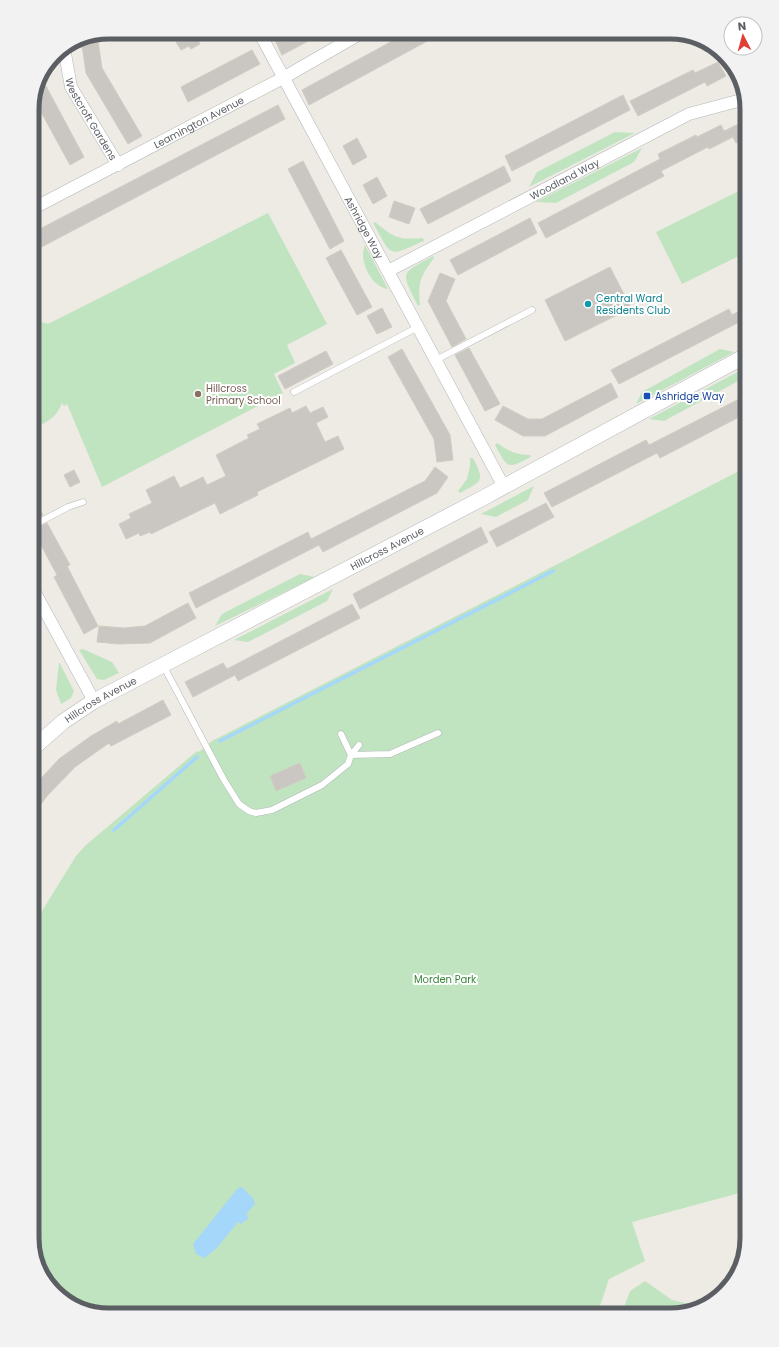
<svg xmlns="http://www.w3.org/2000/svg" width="779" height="1347" font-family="Poppins,sans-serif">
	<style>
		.green { fill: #c1e4c0 }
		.water { fill: #a5d7fb }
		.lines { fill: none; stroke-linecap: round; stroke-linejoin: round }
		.stream { stroke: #a5d7fb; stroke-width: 3.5 }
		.building { fill: #cac7c2; stroke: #d1ccc1 }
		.service-casing { stroke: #b3b6ba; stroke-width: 7 }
		.minor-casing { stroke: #b3b6ba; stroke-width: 13 }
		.tertiary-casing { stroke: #b3b6ba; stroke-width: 16 }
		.service { stroke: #fff; stroke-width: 6 }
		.minor { stroke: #fff; stroke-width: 12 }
		.tertiary { stroke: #fff; stroke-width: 15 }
		.culture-dot { fill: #0f9aa8; stroke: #fff; stroke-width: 1.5 }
		.education-dot { fill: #8d6e63; stroke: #fff; stroke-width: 1.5 }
		.transit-dot { fill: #1a4fb4; stroke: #fff; stroke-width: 1.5 }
		.labels { text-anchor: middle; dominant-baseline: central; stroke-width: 4; stroke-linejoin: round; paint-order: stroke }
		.street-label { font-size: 10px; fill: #5b5f63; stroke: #fff }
		.culture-label { font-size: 10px; fill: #0d838f; stroke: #fff; text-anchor: start }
		.education-label { font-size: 10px; fill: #785e54; stroke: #fff; text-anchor: start }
		.transit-label { font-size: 10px; fill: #164399; stroke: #fff; text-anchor: start }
		.park-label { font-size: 10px; fill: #39843b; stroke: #fff }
		.rim { fill: none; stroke: #5b5f63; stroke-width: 5 }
	</style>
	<rect width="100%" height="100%" fill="#edebe3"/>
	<!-- green -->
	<path class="green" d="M 615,132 L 635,133 L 529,187 L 537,172 Z
		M 642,148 L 634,162 L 556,203 L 536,202 Z
		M 747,187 L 747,252 L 682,284 L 656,232 Z
		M 268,213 L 327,324 L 287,345 L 295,363 L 274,374 L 283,393 L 102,487 L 67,404 L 64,406 L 62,403 C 57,417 48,421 36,428 L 32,427 L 32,326 L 42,322 L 48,324 Z
		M 375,222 C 395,238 397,240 423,238 L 424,241 C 387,257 393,258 373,223 Z
		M 365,245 L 388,289 C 371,287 358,260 365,245 Z
		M 433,256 L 434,258 C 420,277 418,282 420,305 L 418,306 C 401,271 399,275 433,256 Z
		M 720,349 L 734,352 L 636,404 L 642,392 Z
		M 747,367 L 747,370 L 742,379 L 664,421 L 649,419 Z
		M 497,443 C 508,451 517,455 530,455 L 531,457 C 506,470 508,468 495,445 Z
		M 470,458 L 473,458 C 485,482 483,480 460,493 L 458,491 L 467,479 L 470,466 Z
		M 747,467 L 747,1191 L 632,1222 L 645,1261 L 609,1279 L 597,1315 L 104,1315 L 66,1302 L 40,1272 L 32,1238 L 32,927 L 76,856 L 86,845 L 197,751 L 199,752 L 212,741 Z
		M 534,486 L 528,500 L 496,517 L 481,514 Z
		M 300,574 L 315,577 L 215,626 L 222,614 Z
		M 333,589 L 327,601 L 248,642 L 234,640 Z
		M 83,649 L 112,662 L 119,673 L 104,680 L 97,679 L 79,650 Z
		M 59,662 L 74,691 L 71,698 L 61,704 L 56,690 Z
		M 645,1281 L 672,1300 L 703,1307 L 670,1315 L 621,1315 L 630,1291 Z"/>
	<!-- water -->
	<path class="water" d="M 242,1187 L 253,1198 L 255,1204 L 247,1213 L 248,1219 L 241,1224 L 238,1222 L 216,1249 L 204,1258 L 196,1254 L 193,1244 L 238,1188 Z"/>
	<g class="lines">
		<!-- stream -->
		<path class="stream" d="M 220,741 L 553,571
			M 114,830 L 197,757"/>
	</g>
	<!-- building -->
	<path class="building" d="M 194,32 L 200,44 L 191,49 L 189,46 L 181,50 L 176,42 Z
		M 290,32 L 325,32 L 282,55 L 275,40 Z
		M 409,32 L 444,32 L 309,105 L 302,90 Z
		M 97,34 L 102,68 L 142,136 L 128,144 L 86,73 L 81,38 Z
		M 252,50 L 260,64 L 188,102 L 181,87 Z
		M 718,62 L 726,76 L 707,86 L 705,82 L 638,116 L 630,101 L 693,70 L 695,73 Z
		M 46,86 L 84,157 L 70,165 L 34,99 L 39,90 Z
		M 623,95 L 630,110 L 512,171 L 505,156 Z
		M 278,105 L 285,119 L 32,252 L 32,233 Z
		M 747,120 L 747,138 L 736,143 L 733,137 L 709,149 L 708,147 L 661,171 L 664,176 L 546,238 L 538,223 L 660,159 L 658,154 L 696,135 L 697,137 L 721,125 L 724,131 Z
		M 357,138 L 367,157 L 353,165 L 343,146 Z
		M 303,161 L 344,241 L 330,249 L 288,169 Z
		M 504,166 L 511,181 L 428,224 L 420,209 Z
		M 377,177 L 387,196 L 373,204 L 363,185 Z
		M 394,201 L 415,208 L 409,224 L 389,217 Z
		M 530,218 L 537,233 L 458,275 L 450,260 Z
		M 341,250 L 372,307 L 357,315 L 326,258 Z
		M 610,267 L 631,308 L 565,341 L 545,300 Z
		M 440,273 L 455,279 L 446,301 L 466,339 L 452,347 L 428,301 Z
		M 747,307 L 747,318 L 619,384 L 611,370 L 729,309 L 732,315 Z
		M 382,308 L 392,327 L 377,334 L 367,316 Z
		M 469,348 L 500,404 L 485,411 L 455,355 Z
		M 402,349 L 450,435 L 453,460 L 437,462 L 434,439 L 388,357 Z
		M 326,351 L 333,364 L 285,389 L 278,376 Z
		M 611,383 L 618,397 L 545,436 L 523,436 L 495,420 L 503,406 L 528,419 L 542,419 Z
		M 747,395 L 747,413 L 660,458 L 657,453 L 552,507 L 544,493 L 646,440 L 649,445 Z
		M 306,406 L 310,413 L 323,407 L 328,417 L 316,423 L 325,442 L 338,436 L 344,449 L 257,492 L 258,495 L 220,514 L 215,503 L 151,534 L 150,532 L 140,536 L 139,533 L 126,539 L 119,524 L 131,518 L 129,514 L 152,503 L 146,490 L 174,476 L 180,488 L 203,477 L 207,485 L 226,476 L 216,455 L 249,438 L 247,435 L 260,429 L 257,424 L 290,408 L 292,413 Z
		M 435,467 L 448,477 L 437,493 L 323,552 L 319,545 L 196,608 L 189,593 L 308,532 L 311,539 L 407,490 L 425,481 Z
		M 74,470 L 80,482 L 70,487 L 64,475 Z
		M 32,494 L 43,515 L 32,521 Z
		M 546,503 L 554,517 L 497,547 L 489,532 Z
		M 47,523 L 70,565 L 67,566 L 98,626 L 84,634 L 54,577 L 57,575 L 33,530 Z
		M 481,527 L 488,542 L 360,609 L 353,594 Z
		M 188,603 L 196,618 L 150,643 L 119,644 L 97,642 L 99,626 L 124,628 L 145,626 Z
		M 352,604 L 360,618 L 238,681 L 235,675 L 193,697 L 185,682 L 223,663 L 227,669 Z
		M 163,700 L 171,715 L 111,746 L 109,743 L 75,767 L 47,796 L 32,817 L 32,788 L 59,759 L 91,736 L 117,721 L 118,724 Z
		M 300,763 L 306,778 L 276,791 L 270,776 Z"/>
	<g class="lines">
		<!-- service casing -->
		<g class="service-casing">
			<path id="service" d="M 436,360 L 532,310
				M 294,392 L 418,327
				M 32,526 L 68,507 L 83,502
				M 163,665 L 224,780 L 239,804 L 249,811 L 256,813 L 272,810 L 322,785 L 348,764 L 351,755 L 390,754 L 438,733
				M 341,734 L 351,755 L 359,745"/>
		</g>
		<!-- minor casing -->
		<g class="minor-casing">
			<g id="minor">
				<path id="s1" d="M 259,32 L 504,487"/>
				<path id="s2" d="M 64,48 L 71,87 L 118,165"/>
				<path id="s3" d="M 32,209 L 283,78 L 363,32"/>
				<path id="s4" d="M 388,271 L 689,114 L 745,99"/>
				<path d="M 32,587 L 94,701"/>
			</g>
		</g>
		<!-- tertiary casing -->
		<g class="tertiary-casing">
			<g id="tertiary">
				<path id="s5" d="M 32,749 L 64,721 L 94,701 L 481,499 L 747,355"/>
			</g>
		</g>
		<!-- service -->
		<use href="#service" class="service"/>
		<!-- minor -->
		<use href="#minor" class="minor"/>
		<!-- tertiary -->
		<use href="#tertiary" class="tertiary"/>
	</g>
	<!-- markers -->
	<circle class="culture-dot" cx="588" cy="304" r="4"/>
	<circle class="education-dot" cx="198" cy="394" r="4"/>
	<rect class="transit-dot" x="643" y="392" width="8" height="8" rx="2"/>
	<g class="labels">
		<!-- street labels -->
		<g class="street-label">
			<text stroke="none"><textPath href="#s2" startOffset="77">Westcroft Gardens</textPath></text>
			<text stroke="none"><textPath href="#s3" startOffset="188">Leamington Avenue</textPath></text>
			<text stroke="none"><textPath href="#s4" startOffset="199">Woodland Way</textPath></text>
			<text stroke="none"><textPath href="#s1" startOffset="222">Ashridge Way</textPath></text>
			<text stroke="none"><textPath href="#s5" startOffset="409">Hillcross Avenue</textPath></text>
			<text stroke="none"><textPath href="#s5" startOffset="85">Hillcross Avenue</textPath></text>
		</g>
		<!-- culture labels -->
		<g class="culture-label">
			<text x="596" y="298">Central Ward<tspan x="596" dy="12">Residents Club</tspan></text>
		</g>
		<!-- education labels -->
		<g class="education-label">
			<text x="206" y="388">Hillcross<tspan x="206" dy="12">Primary School</tspan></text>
		</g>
		<!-- transit labels -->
		<g class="transit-label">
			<text x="655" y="396">Ashridge Way</text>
		</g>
		<!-- park labels -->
		<g class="park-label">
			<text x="445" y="979">Morden Park</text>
		</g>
	</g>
	<!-- crop -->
	<path d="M0 0H779V1347H0ZM109 39H670A70 70 0 0 1 740 109V1238A70 70 0 0 1 670 1308H109A70 70 0 0 1 39 1238V109A70 70 0 0 1 109 39Z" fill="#f2f2f3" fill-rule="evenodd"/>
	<path class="rim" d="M109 39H670A70 70 0 0 1 740 109V1238A70 70 0 0 1 670 1308H109A70 70 0 0 1 39 1238V109A70 70 0 0 1 109 39Z"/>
	<!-- north arrow -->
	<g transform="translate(743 36) rotate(354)"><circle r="19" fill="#ffffff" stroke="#bdbfc1"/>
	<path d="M0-3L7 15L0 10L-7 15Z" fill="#e13f34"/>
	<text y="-6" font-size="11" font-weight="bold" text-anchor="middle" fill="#5b5f63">N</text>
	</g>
</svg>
